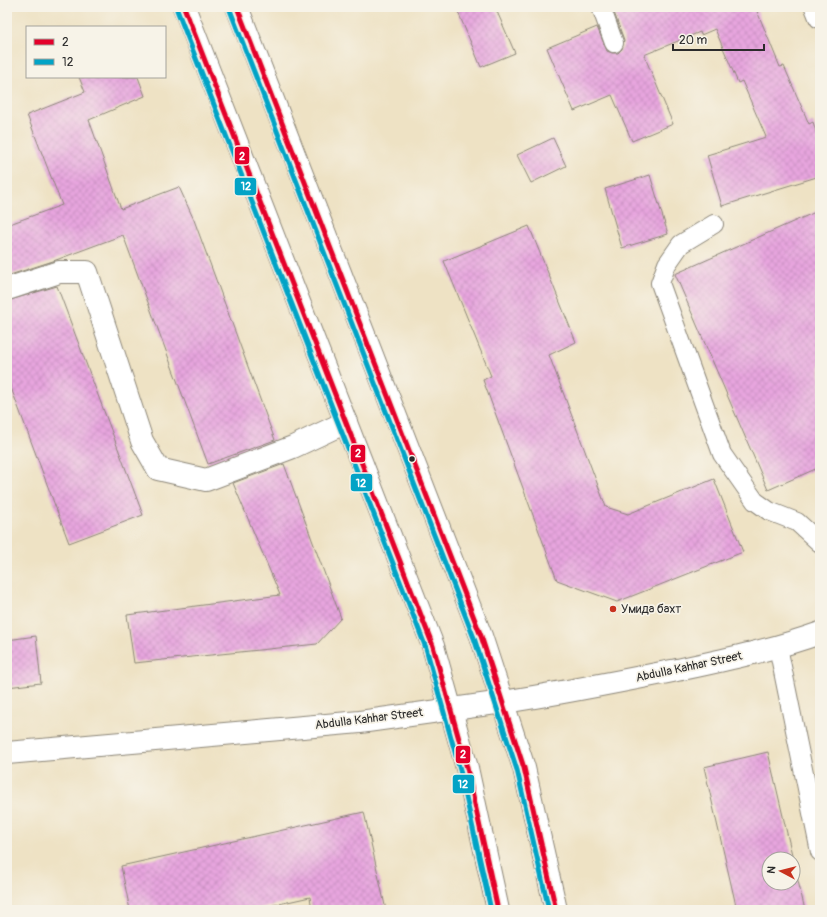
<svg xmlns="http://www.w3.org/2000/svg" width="827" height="917" font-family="Pangolin,sans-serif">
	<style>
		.building { fill: url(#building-cross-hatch) }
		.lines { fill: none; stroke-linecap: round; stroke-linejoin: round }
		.service-casing { stroke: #8c8678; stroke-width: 20 }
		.minor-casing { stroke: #8c8678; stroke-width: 24 }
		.tertiary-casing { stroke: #8c8678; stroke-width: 24 }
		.primary-casing { stroke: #8c8678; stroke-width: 24 }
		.service { stroke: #fff; stroke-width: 18 }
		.minor { stroke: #fff; stroke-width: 22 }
		.tertiary { stroke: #fff; stroke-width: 22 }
		.primary { stroke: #fff; stroke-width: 22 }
		.bus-1-casing { stroke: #f7f3e8; stroke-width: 8 }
		.bus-2-casing { stroke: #f7f3e8; stroke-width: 8 }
		.bus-1 { stroke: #e4002b; stroke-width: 5 }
		.bus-2 { stroke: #02a3c6; stroke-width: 5 }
		.bus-dot { fill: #2b2b2b; stroke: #f7f3e8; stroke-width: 1.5 }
		.poi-dot { fill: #c8321e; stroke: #f7f3e8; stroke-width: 1.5 }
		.labels { text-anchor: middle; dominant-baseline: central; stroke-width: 3.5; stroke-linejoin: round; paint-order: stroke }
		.poi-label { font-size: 12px; fill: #2b2b2b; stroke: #f7f3e8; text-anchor: start }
		.street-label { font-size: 12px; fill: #2b2b2b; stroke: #f7f3e8 }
		.line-badge { stroke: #f7f3e8; stroke-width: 1.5 }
		.badge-label { font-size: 11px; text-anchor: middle; font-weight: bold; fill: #fff }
	</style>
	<defs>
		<pattern id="building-cross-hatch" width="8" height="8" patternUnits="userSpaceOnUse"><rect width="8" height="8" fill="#e7a5de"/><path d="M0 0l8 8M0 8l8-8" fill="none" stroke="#c68ebf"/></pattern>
	</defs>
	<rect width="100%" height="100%" fill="#f7f3e8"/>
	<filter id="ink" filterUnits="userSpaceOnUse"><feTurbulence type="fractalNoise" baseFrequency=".025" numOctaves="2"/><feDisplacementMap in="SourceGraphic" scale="8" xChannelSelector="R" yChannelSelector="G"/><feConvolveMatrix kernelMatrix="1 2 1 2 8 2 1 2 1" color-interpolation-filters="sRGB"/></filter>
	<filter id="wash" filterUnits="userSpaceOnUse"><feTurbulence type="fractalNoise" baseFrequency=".012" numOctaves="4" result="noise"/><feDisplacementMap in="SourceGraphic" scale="16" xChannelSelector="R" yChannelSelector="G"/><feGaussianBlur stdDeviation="0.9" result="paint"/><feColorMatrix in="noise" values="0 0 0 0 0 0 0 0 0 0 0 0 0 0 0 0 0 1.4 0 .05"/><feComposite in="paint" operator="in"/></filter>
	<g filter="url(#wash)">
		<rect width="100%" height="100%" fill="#eee2c4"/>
		<g id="blocks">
			<!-- building -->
			<path class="building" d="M 456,7 L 495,7 L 515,53 L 481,67 Z
				M 612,7 L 766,7 L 757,11 L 780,67 L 784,66 L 809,124 L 813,122 L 820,144 L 820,176 L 722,206 L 707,155 L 766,137 L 742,81 L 738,83 L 715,29 L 701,35 L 700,32 L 644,55 L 673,124 L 632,141 L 612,95 L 574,111 L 547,48 L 597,27 L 607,51 L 612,53 L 618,53 L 622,49 L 624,40 Z
				M 79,77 L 138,77 L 145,96 L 89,120 L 121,209 L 179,187 L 194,220 L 275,440 L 208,464 L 123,235 L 56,260 L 7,276 L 7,225 L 62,205 L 27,115 L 85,92 Z
				M 553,138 L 566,166 L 531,183 L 517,155 Z
				M 650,175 L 668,234 L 622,248 L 605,189 Z
				M 820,210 L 820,467 L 768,490 L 675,274 Z
				M 529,226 L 576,342 L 549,355 L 606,507 L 628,514 L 714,479 L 743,552 L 617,602 L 557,580 L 483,380 L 491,376 L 444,261 Z
				M 57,286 L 143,515 L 69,543 L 7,377 L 7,301 Z
				M 284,464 L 341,618 L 317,644 L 134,663 L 127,615 L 280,595 L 233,483 Z
				M 36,636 L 41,683 L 7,687 L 7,640 Z
				M 768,752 L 793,859 L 769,859 L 769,883 L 793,883 L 793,860 L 805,910 L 737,910 L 704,767 Z
				M 364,812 L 386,910 L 312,910 L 310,897 L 252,910 L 130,910 L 121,866 Z"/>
		</g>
	</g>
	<g filter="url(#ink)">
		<use href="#blocks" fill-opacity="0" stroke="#8c8678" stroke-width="1"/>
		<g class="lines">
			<!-- service casing -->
			<g class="service-casing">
				<path id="service" d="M 601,7 L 614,43
					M 714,224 L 681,244 L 667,264 L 660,283 L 722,454 L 755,501 L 769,511 L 797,522 L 820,543
					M 778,647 L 820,852"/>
			</g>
			<!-- minor casing -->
			<g class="minor-casing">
				<path id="minor" d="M 816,7 L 820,17
					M 7,289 L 59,272 L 87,272 L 142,441 L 158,469 L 206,480 L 293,447 L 346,422
					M 7,753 L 360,722 L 503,702"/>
			</g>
			<!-- tertiary casing -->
			<g class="tertiary-casing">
				<path id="tertiary" d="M 503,702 C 563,693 622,681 682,669 C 729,659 775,649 820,633"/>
			</g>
			<!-- primary casing -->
			<g class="primary-casing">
				<path id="primary" d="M 184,7 L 433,646 L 467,768 L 498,910
					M 237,7 L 481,636 L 524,768 L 556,910"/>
			</g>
			<!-- service -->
			<use href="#service" class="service"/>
			<!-- minor -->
			<use href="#minor" class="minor"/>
			<!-- tertiary -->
			<use href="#tertiary" class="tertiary"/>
			<!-- primary -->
			<use href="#primary" class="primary"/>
			<!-- bus-1 casing -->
			<g class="bus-1-casing">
				<path id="bus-1" d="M 184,7 L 433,646 L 467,768 L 498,910
					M 237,7 L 481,636 L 524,768 L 556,910"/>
			</g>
			<!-- bus-2 casing -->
			<g class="bus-2-casing">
				<path id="bus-2" d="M 177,10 L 426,648 L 460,770 L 491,910
					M 230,10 L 474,638 L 517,770 L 549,910"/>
			</g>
			<!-- bus-1 -->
			<use href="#bus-1" class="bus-1"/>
			<!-- bus-2 -->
			<use href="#bus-2" class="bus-2"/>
		</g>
	</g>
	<!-- markers -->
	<circle class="bus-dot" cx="412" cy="459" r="3.5"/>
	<circle class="poi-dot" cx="613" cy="609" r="4"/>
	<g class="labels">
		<!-- poi labels -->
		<g class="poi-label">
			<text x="621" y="609">Умида бахт</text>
		</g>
		<!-- street labels -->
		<g class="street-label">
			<text transform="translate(689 667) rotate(-12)">Abdulla Kahhar Street</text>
			<text transform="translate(369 719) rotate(-7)">Abdulla Kahhar Street</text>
		</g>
	</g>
	<g class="line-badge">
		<rect x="234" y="146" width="16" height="19" rx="4" fill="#e4002b"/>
		<rect x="234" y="177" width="23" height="19" rx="4" fill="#02a3c6"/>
		<rect x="350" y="444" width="16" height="19" rx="4" fill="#e4002b"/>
		<rect x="350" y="473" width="23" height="19" rx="4" fill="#02a3c6"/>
		<rect x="455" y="745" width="16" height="19" rx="4" fill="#e4002b"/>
		<rect x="452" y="774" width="23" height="20" rx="4" fill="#02a3c6"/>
	</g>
	<g class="badge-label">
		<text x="242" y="160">2</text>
		<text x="246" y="190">12</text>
		<text x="358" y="457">2</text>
		<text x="361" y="487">12</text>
		<text x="463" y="758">2</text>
		<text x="463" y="788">12</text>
	</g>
	<!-- margin -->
	<rect width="827" height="917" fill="none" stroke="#f7f3e8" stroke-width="24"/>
	<!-- legend -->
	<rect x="26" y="26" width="140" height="52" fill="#f7f3e8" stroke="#a5a39c"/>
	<rect x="34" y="39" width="20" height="6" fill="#e4002b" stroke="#a5a39c"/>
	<text x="62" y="46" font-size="12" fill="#2b2b2b">2</text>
	<rect x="34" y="59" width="20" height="6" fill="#02a3c6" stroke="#a5a39c"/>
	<text x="62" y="66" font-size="12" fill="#2b2b2b">12</text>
	<!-- north arrow -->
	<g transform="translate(781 871) rotate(277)"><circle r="19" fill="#f7f3e8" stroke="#a5a39c"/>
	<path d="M0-3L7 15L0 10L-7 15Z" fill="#c8321e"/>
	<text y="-6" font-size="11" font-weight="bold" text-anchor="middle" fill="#2b2b2b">N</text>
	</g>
	<!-- scale -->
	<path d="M673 44v6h91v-6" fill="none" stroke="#2b2b2b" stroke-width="2"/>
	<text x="679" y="44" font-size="12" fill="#2b2b2b" stroke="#f7f3e8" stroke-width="3" paint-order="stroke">20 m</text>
</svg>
